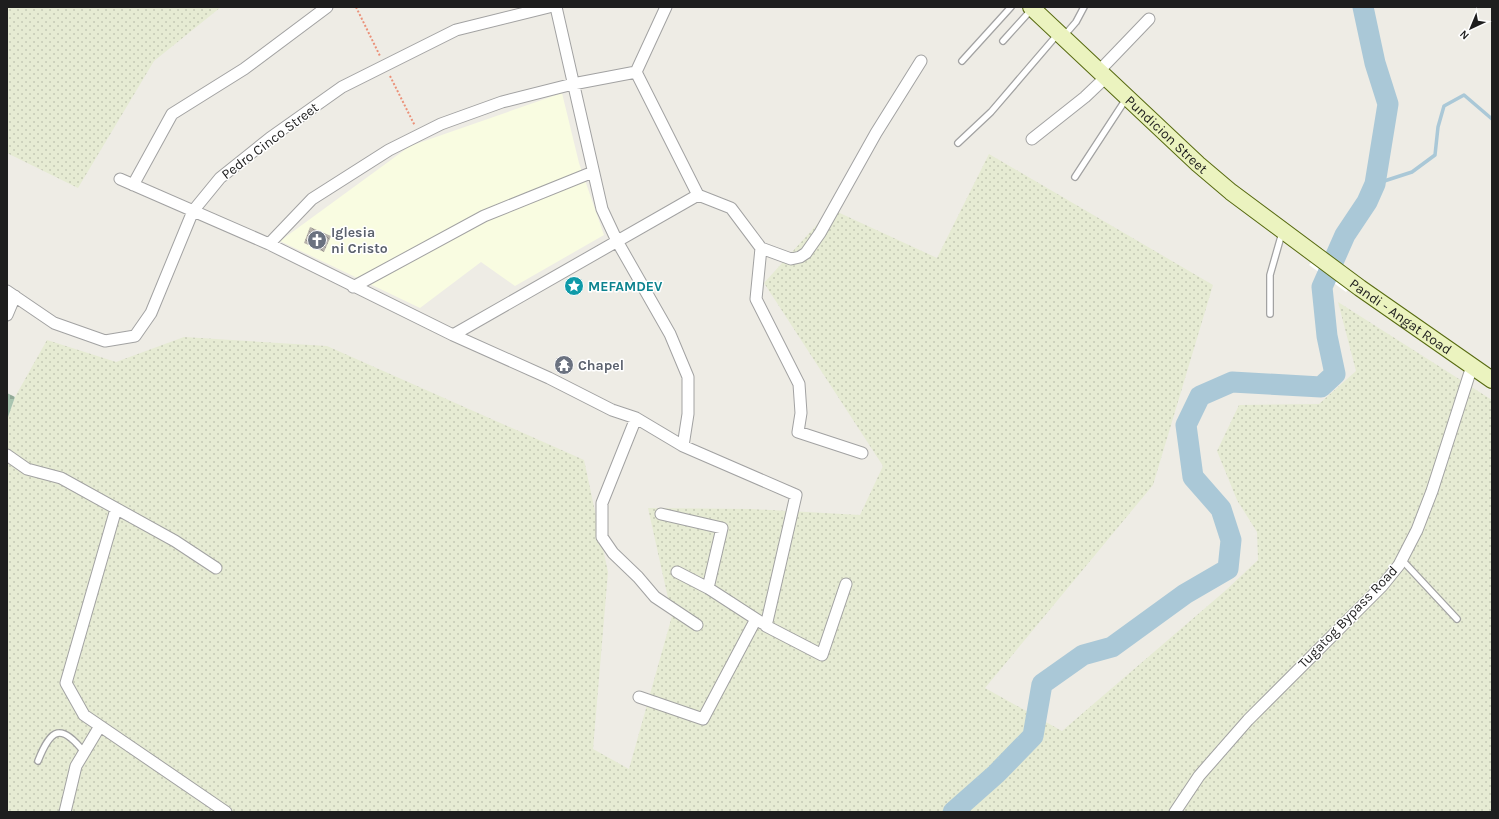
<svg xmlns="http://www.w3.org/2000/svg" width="1499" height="819" font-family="Karla,sans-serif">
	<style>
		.education { fill: #f9fce1 }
		.farmland { fill: url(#farmland-dots) }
		.cemetery { fill: url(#cemetery-stones) }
		.pier { fill: #fff }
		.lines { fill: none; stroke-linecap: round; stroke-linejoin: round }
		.stream { stroke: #aac8d7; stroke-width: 3.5 }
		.river { stroke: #aac8d7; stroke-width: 21 }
		.building { fill: url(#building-back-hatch) }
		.lane-casing { stroke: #a2a2a2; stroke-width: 8 }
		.street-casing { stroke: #a2a2a2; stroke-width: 13 }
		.secondary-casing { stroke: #576a10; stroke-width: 18 }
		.path { stroke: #eb9179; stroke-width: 2; stroke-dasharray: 2 2; stroke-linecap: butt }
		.lane { stroke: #fff; stroke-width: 5.5 }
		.street { stroke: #fff; stroke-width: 11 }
		.secondary { stroke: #ebf3bf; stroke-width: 16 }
		.labels { text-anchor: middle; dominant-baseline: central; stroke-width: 3; stroke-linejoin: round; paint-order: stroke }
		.street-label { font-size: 14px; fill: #1e1e1e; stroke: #fff }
		.worship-label { font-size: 14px; font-weight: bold; fill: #5b616d; stroke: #fff; text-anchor: start }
		.culture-label { font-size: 14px; font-weight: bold; fill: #0d838f; stroke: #fff; text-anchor: start }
	</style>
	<defs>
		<pattern id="farmland-dots" width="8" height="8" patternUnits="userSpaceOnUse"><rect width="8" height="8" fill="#e6ebd3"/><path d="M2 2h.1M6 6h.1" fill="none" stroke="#c5c9b5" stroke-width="1.8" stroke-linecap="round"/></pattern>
		<pattern id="cemetery-stones" width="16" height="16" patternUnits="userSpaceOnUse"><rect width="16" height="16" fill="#a9c5b0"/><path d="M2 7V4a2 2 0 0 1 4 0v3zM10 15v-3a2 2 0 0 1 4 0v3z" fill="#91a997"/></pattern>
		<pattern id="building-back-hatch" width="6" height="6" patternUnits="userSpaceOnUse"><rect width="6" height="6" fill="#b7b2ab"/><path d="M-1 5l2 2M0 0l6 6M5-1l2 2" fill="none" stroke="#94908b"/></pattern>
	</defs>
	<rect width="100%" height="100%" fill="#eeece5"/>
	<!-- education -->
	<path class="education" d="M 562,93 L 579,163 L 604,235 L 515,286 L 481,262 L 420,308 L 280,241 L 410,146 Z"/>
	<!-- farmland -->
	<path class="farmland" d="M 7,7 L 221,7 L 154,61 L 78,188 L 7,153 Z
		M 989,154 L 1213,285 L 1153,485 L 985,688 L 1062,731 L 1225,591 L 1258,560 L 1257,532 L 1237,500 L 1217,451 L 1239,405 L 1319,404 L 1356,371 L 1338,302 L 1492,400 L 1492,812 L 7,812 L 7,420 L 15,397 L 47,340 L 116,362 L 184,337 L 327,346 L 584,460 L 608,572 L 593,749 L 629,769 L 672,616 L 648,508 L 751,509 L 860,515 L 883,466 L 764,283 L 831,209 L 937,258 Z"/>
	<!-- cemetery -->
	<path class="cemetery" d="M 7,393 L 15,397 L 7,420 Z"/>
	<!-- pier -->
	<path class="pier" d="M 1322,248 L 1360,277 L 1346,292 L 1309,265 Z"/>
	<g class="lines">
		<!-- stream -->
		<path class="stream" d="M 1375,184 L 1412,172 L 1435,155 L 1438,127 L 1444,106 L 1464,95 L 1492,119"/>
		<!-- river -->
		<path class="river" d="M 953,812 L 996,774 L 1033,736 L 1042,684 L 1083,655 L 1112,647 L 1185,594 L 1228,569 L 1231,540 L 1221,509 L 1193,477 L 1186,425 L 1200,396 L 1232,382 L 1321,387 L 1335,374 L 1327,336 L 1322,287 L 1345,235 L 1367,202 L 1375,184 L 1388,104 L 1375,63 L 1363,7"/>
	</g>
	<!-- building -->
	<path class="building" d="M 310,227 L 331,236 L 324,252 L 304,243 Z"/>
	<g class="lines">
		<!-- lane casing -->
		<g class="lane-casing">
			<path id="lane" d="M 1063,37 L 1076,22 L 1084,7
				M 1003,41 L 1031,10
				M 962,61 L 1011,7
				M 958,143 L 991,112 L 1057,35
				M 1075,177 L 1126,99
				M 1270,314 L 1270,275 L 1282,233
				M 1402,560 L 1457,619
				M 38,761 C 51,728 61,723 84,752"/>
		</g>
		<!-- street casing -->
		<g class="street-casing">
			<path id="street" d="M 1100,70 L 1149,19
				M 1032,139 L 1085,97 L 1106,77
				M 120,179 L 269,244 L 453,335 L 549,378 L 612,410 L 636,418 L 683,446 L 688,414 L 688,377 L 670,334 L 617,241 L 602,209 L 556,7
				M 133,185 L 172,114 L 244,69 L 327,7
				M 698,195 L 731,208 L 761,248 L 791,259 L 800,257 L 806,253 L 820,233 L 876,133 L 921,61
				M 269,244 L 312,199 L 389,150 L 441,124 L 502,102 L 573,84 L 636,72 L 666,7
				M 761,248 L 756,299 L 799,384 L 801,413 L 798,432 L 862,453
				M 353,287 L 484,216 L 593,172
				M 7,291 L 54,323 L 105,341 L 135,336 L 151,313 L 193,211 L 220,178 L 270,138 L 342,87 L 456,30 L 549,7
				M 7,315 L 15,296
				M 453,335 L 698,195 L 636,72
				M 636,418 L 602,503 L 602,537 L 613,553 L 638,577 L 655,597 L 697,625
				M 683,446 L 796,495 L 766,626 L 822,655 L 846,584
				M 7,455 L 27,469 L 61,478 L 175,541 L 216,568
				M 116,509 L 66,683 L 84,715 L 226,812
				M 661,514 L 722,528 L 708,588
				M 677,572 L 708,588 L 762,623
				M 639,697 L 703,719 L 756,619
				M 65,812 L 76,766 L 100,726
				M 1175,812 L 1199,776 L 1248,720 L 1382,586 L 1399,565 L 1417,530 L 1432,491 L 1472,366"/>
		</g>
		<!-- secondary casing -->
		<g class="secondary-casing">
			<g id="secondary">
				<path id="s1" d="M 1031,7 L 1198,164 L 1231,192 L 1360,288 L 1492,380"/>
			</g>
		</g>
		<!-- path -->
		<path class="path" d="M 356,7 L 380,56
			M 390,76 L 415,126"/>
		<!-- lane -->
		<use href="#lane" class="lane"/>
		<!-- street -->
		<use href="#street" class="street"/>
		<!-- secondary -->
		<use href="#secondary" class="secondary"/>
	</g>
	<!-- icons -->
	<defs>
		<g id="church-disc" transform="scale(1)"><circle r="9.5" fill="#6b7280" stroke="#fff"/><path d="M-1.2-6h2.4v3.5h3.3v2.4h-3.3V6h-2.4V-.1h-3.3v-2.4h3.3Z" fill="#fff"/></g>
		<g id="sight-disc" transform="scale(1)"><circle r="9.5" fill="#0f9aa8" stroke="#fff"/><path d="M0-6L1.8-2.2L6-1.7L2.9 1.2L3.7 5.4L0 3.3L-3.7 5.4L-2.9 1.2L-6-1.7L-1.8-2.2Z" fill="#fff"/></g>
		<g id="temple-disc" transform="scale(1)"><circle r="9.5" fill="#6b7280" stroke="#fff"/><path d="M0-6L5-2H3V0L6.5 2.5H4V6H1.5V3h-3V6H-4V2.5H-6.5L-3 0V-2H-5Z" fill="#fff"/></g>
	</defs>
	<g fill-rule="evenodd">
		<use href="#church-disc" x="317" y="240"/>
		<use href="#sight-disc" x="574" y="286"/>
		<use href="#temple-disc" x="564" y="365"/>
	</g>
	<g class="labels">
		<!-- street labels -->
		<g class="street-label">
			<text stroke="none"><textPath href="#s1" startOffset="186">Pundicion Street</textPath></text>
			<text transform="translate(270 141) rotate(-37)">Pedro Cinco Street</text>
			<text stroke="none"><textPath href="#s1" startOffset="483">Pandi - Angat Road</textPath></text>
			<text transform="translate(1348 617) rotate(-46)">Tugatog Bypass Road</text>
		</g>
		<!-- worship labels -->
		<g class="worship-label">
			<text x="331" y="232">Iglesia<tspan x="331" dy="16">ni Cristo</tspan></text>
			<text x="578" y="365">Chapel</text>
		</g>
		<!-- culture labels -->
		<g class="culture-label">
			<text x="588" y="286">MEFAMDEV</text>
		</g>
	</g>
	<!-- border -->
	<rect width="1499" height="819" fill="none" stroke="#1e1e1e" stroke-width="16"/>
	<!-- north arrow -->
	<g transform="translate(1471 28) rotate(224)" stroke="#ffffff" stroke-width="3" paint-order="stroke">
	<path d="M0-3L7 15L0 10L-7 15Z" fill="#1e1e1e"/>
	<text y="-6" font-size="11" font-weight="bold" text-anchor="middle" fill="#1e1e1e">N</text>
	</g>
</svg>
